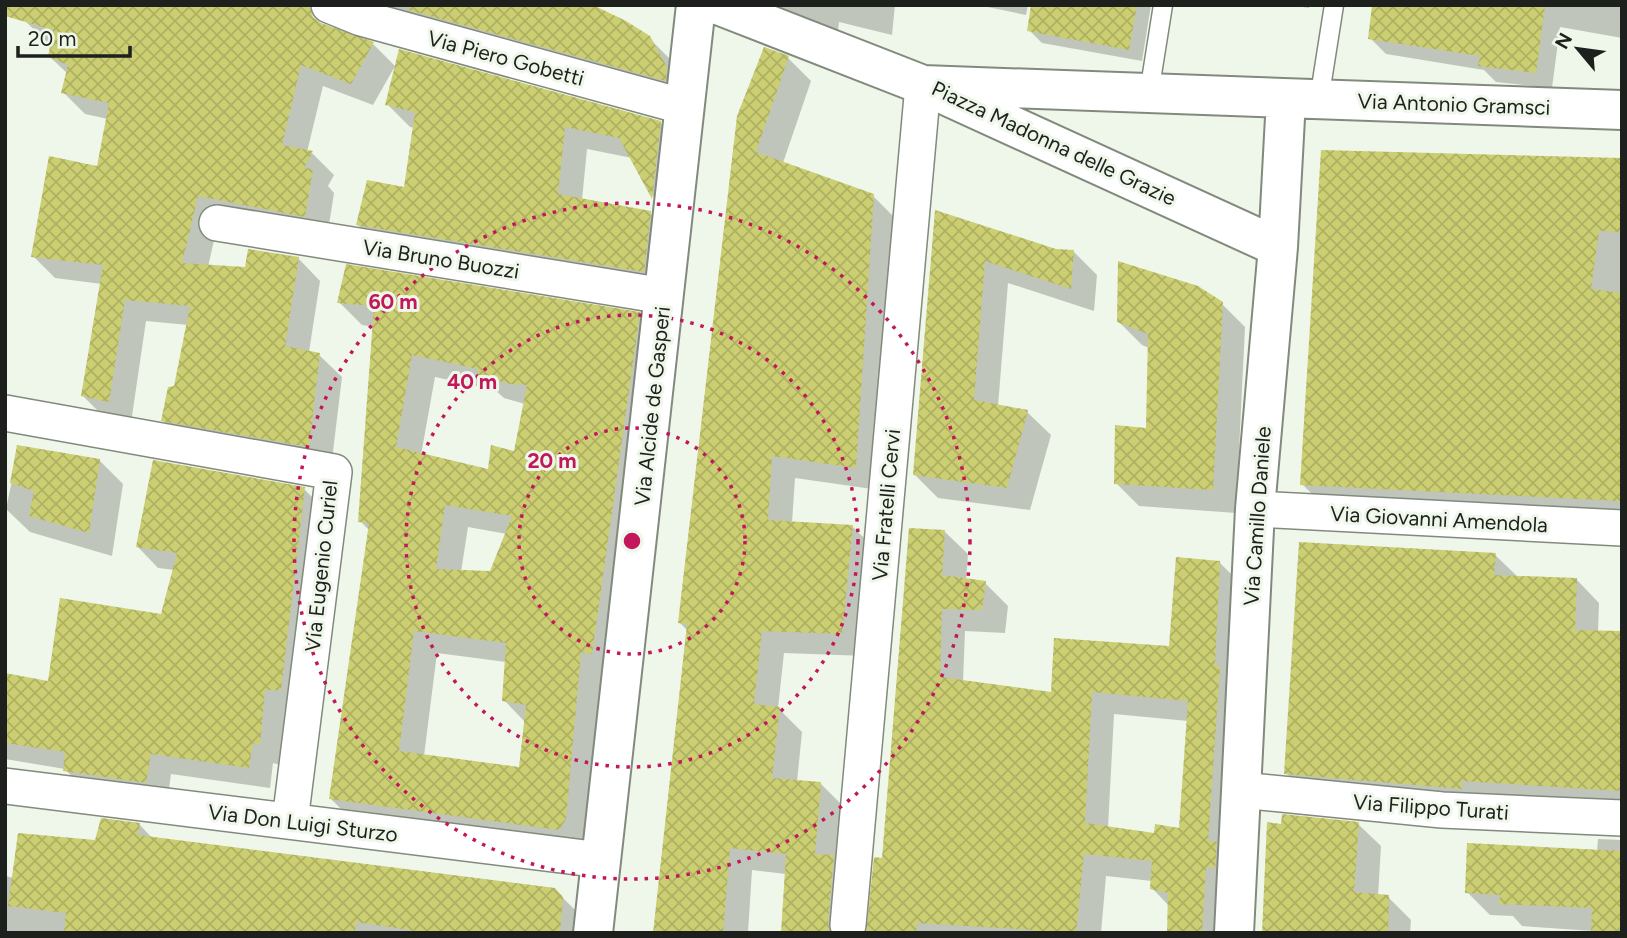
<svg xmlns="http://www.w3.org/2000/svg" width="1627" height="938" font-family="Figtree,sans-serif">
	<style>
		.shadow { fill: #0003; fill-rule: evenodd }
		.building { fill: url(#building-cross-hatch); fill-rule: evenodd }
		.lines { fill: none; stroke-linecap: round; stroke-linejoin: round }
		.service-casing { stroke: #828a7e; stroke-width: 21 }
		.minor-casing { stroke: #828a7e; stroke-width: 38 }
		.tertiary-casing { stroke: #828a7e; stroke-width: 42 }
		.service { stroke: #fff; stroke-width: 18 }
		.minor { stroke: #fff; stroke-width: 35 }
		.tertiary { stroke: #fff; stroke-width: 38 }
		.ring { fill: none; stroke: #c2185b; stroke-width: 3.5; stroke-dasharray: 3.5 7 }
		.labels { text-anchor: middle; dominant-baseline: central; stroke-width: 6; stroke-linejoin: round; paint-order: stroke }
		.street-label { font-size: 21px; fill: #1d201c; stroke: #eff7ea }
		.centre { fill: #c2185b; stroke: #eff7ea; stroke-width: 3.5 }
		.ring-label { font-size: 21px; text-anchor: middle; font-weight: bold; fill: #c2185b; stroke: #eff7ea; stroke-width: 6; stroke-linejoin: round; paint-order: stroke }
	</style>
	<defs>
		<pattern id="building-cross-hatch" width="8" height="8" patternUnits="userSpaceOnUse" patternTransform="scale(1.75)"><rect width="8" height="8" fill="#cbce71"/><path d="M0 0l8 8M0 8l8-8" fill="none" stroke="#aeb161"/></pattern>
	</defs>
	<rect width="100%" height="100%" fill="#eff7ea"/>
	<!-- shadow -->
	<path class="shadow" d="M 362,5 L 588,5 L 649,38 L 673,62 L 690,92 Z
		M 768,5 L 895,5 L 892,35 L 839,22 L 838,31 Z
		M 978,5 L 1028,5 L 1026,15 Z
		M 1033,5 L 1151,5 L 1142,61 L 1042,43 L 1029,30 Z
		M 1290,5 L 1309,5 L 1309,8 Z
		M 1373,5 L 1622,5 L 1622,38 L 1560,27 L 1552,88 L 1496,82 L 1484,70 L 1386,54 L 1370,38 Z
		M 24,20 L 301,20 L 373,44 L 395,66 L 373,105 L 323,86 L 307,152 L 312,153 L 334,175 L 328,186 L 334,193 L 327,238 L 219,218 L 208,267 L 246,269 L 298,258 L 320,281 L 309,352 L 319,355 L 342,377 L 331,468 L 185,442 L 163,420 L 175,388 L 188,325 L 146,321 L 131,423 L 105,418 L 83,396 L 102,284 L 55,278 L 33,256 L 98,168 L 108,119 L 85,114 L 63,92 L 68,74 L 50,57 L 52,44 L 47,42 Z
		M 788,58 L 811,81 L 783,163 L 873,196 L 896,219 L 879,490 L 795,478 L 792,523 L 852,526 L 875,549 L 865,656 L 784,653 L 778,708 L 802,732 L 797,782 L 820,783 L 843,806 L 852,933 L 783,933 L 786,874 L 752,870 L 748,933 L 655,933 L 688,631 L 680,623 L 739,117 Z
		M 387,104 L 660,123 L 683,146 L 675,219 L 654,198 L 632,158 L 587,149 L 582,200 L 650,213 L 673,236 L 666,294 L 380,247 L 358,225 L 406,189 L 415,128 L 410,127 Z
		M 1622,160 L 1622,522 L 1326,508 L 1302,484 Z
		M 936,212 L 1056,250 L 1074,252 L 1097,275 L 1094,311 L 1008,283 L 998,406 L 1027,412 L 1051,435 L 1030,510 L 938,498 L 915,475 Z
		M 339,302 L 639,314 L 662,338 L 589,843 L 354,822 L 331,799 L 369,530 L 360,521 L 374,327 L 362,325 ZM 435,377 L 495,390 L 504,398 L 525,404 L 516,453 L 490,471 L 421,455 ZM 468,527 L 507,534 L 491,573 L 461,572 ZM 437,653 L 506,662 L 504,700 L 525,722 L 520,769 L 424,756 Z
		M 1222,304 L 1245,327 L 1236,513 L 1139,506 L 1116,483 L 1148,430 L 1149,348 L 1142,345 L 1119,322 Z
		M 19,447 L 99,460 L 123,484 L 112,556 L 30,532 L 6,509 Z
		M 304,489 L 325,510 L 302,710 L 285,710 L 280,765 L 273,763 L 270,788 L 171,774 L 167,803 L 85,791 L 65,769 L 5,759 L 5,674 L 49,683 L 162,616 L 175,570 L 158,568 L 138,547 Z
		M 944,531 L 968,554 L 966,580 L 985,583 L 1008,606 L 1005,633 L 965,631 L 963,682 L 1052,694 L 1171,648 L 1219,562 L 1242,585 L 1226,933 L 1169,933 L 1169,906 L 1152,888 L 1152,881 L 1106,876 L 1101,933 L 868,933 L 884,860 ZM 1114,714 L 1188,721 L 1181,830 L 1156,835 L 1108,828 Z
		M 1495,555 L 1518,577 L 1577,580 L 1599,603 L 1598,632 L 1622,633 L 1622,818 L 1309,796 L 1286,773 Z
		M 1358,824 L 1381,846 L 1378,896 L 1388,897 L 1411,920 L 1410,933 L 1264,933 Z
		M 140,825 L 153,839 L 555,890 L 579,914 L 584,933 L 5,933 L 5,876 L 14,878 Z
		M 1598,839 L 1622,840 L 1622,933 L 1522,926 L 1513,916 L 1490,915 L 1467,892 L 1597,851 Z"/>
	<!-- building -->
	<path class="building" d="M 5,5 L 309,5 L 313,17 L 321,23 L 374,42 L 351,84 L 301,65 L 282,145 L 313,151 L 304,168 L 313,169 L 305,217 L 198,196 L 182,263 L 245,267 L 248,249 L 299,257 L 285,346 L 320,353 L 309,447 L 161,421 L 168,387 L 174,386 L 190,306 L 125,300 L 109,402 L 81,396 L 103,265 L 31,257 L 49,156 L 97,166 L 109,103 L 61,93 L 68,65 L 48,57 L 53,30 L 5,16 Z
		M 409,5 L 593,5 L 626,21 L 650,36 L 667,67 L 666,81 L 408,10 Z
		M 1031,5 L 1137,5 L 1129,50 L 1027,31 Z
		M 1372,5 L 1545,5 L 1536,73 L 1478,66 L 1480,56 L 1368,39 Z
		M 764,47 L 789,56 L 756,152 L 874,194 L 856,468 L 772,456 L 768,520 L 853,525 L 842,634 L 762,631 L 754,704 L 780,707 L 772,778 L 821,782 L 815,854 L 834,855 L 828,923 L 830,933 L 781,933 L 786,854 L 730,848 L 723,933 L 653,933 L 687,624 L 678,623 L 737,116 Z
		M 399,49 L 661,121 L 652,199 L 619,138 L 565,127 L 558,194 L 651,211 L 644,272 L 356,225 L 367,180 L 404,187 L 415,112 L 385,105 Z
		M 1321,150 L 1622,158 L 1622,232 L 1599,231 L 1591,289 L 1622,293 L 1622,501 L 1300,485 Z
		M 935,210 L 1056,249 L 1074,250 L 1071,289 L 985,261 L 974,400 L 1028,410 L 1007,488 L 913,475 Z
		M 1118,261 L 1198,286 L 1223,302 L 1213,490 L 1114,484 L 1115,425 L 1146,428 L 1148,334 L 1117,322 Z
		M 346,264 L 640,312 L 592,654 L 581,652 L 566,819 L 559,830 L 329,799 L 369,523 L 358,522 L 374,306 L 337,303 ZM 412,355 L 478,369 L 478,375 L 510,384 L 527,385 L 514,451 L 491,445 L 488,469 L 396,447 ZM 445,505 L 512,516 L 490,571 L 436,569 ZM 414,631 L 506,643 L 502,701 L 526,705 L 519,767 L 399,751 Z
		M 17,445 L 100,459 L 89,533 L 29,516 L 34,491 L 10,483 Z
		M 153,460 L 305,487 L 281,690 L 265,690 L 260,745 L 253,743 L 249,768 L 151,754 L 146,783 L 63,771 L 65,752 L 5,743 L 5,673 L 48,681 L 60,598 L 161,614 L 177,553 L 136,547 Z
		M 909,528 L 945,530 L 942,575 L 986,581 L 982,610 L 942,609 L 940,677 L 1051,692 L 1054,638 L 1169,646 L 1176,557 L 1220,561 L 1215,665 L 1220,666 L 1208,841 L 1217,842 L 1215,868 L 1206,867 L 1202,933 L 1167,933 L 1168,893 L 1150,889 L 1152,861 L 1084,854 L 1076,933 L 1034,933 L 1034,930 L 917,923 L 916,933 L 866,933 L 874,857 L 882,858 ZM 1092,692 L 1188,701 L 1179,828 L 1155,824 L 1154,833 L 1085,823 Z
		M 1299,542 L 1496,553 L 1494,575 L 1577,578 L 1575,630 L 1622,631 L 1622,791 L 1461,781 L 1463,789 L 1284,774 Z
		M 1282,814 L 1359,822 L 1354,892 L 1389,895 L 1388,933 L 1262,933 L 1267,822 L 1281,824 Z
		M 101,818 L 140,823 L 138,835 L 555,888 L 563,897 L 560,933 L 429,933 L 356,922 L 355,933 L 64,933 L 66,913 L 8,906 L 18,833 L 95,840 Z
		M 1467,843 L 1622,851 L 1622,933 L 1591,933 L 1592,908 L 1498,904 L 1501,895 L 1465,893 Z"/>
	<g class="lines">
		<!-- service casing -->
		<g class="service-casing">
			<path id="service" d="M 1149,93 L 1163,5
				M 1319,100 L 1334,5"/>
		</g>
		<!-- minor casing -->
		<g class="minor-casing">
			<path id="minor" d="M 329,5 L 361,18 L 685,107
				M 217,223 L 664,296
				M 5,413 L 334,472 L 290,821
				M 1255,509 L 1622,528
				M 5,786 L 601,860
				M 1241,790 L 1442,810 L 1622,818
				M 848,925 L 923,85"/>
		</g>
		<!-- tertiary casing -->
		<g class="tertiary-casing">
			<path id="tertiary" d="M 718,5 L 923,85 L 1278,247
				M 923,85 L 1622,110
				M 593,933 L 696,5
				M 1234,933 L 1255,509 L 1278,247 L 1286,99"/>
		</g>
		<!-- service -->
		<use href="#service" class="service"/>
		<!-- minor -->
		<use href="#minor" class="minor"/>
		<!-- tertiary -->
		<use href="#tertiary" class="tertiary"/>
	</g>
	<!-- distance rings -->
	<g class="ring">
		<circle cx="632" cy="541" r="113"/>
		<circle cx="632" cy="541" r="226"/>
		<circle cx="632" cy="541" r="338"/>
	</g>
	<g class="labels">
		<!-- street labels -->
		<g class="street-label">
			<text transform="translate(506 58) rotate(15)">Via Piero Gobetti</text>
			<text transform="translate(1454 104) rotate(2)">Via Antonio Gramsci</text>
			<text transform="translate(1054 143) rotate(25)">Piazza Madonna delle Grazie</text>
			<text transform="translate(441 259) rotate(9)">Via Bruno Buozzi</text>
			<text transform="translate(652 406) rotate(-84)">Via Alcide de Gasperi</text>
			<text transform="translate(886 505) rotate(-85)">Via Fratelli Cervi</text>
			<text transform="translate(1257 516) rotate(-86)">Via Camillo Daniele</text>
			<text transform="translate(1439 519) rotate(3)">Via Giovanni Amendola</text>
			<text transform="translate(321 566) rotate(-84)">Via Eugenio Curiel</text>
			<text transform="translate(1431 807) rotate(4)">Via Filippo Turati</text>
			<text transform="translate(303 823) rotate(7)">Via Don Luigi Sturzo</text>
		</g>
	</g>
	<circle cx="632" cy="541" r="10" class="centre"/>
	<g class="ring-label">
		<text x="393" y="309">60 m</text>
		<text x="472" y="389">40 m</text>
		<text x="552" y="468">20 m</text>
	</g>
	<!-- border -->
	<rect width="1627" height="938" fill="none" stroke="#1d201c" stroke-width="14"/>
	<!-- north arrow -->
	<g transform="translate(1578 49) rotate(299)" stroke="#eff7ea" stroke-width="5" paint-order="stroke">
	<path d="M0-5L12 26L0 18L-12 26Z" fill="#1d201c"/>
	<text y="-10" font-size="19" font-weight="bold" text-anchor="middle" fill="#1d201c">N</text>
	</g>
	<!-- scale -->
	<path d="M18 46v10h112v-10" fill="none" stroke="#1d201c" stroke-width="3.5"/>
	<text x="28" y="46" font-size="21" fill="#1d201c" stroke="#eff7ea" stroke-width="5" paint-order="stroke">20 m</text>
</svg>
